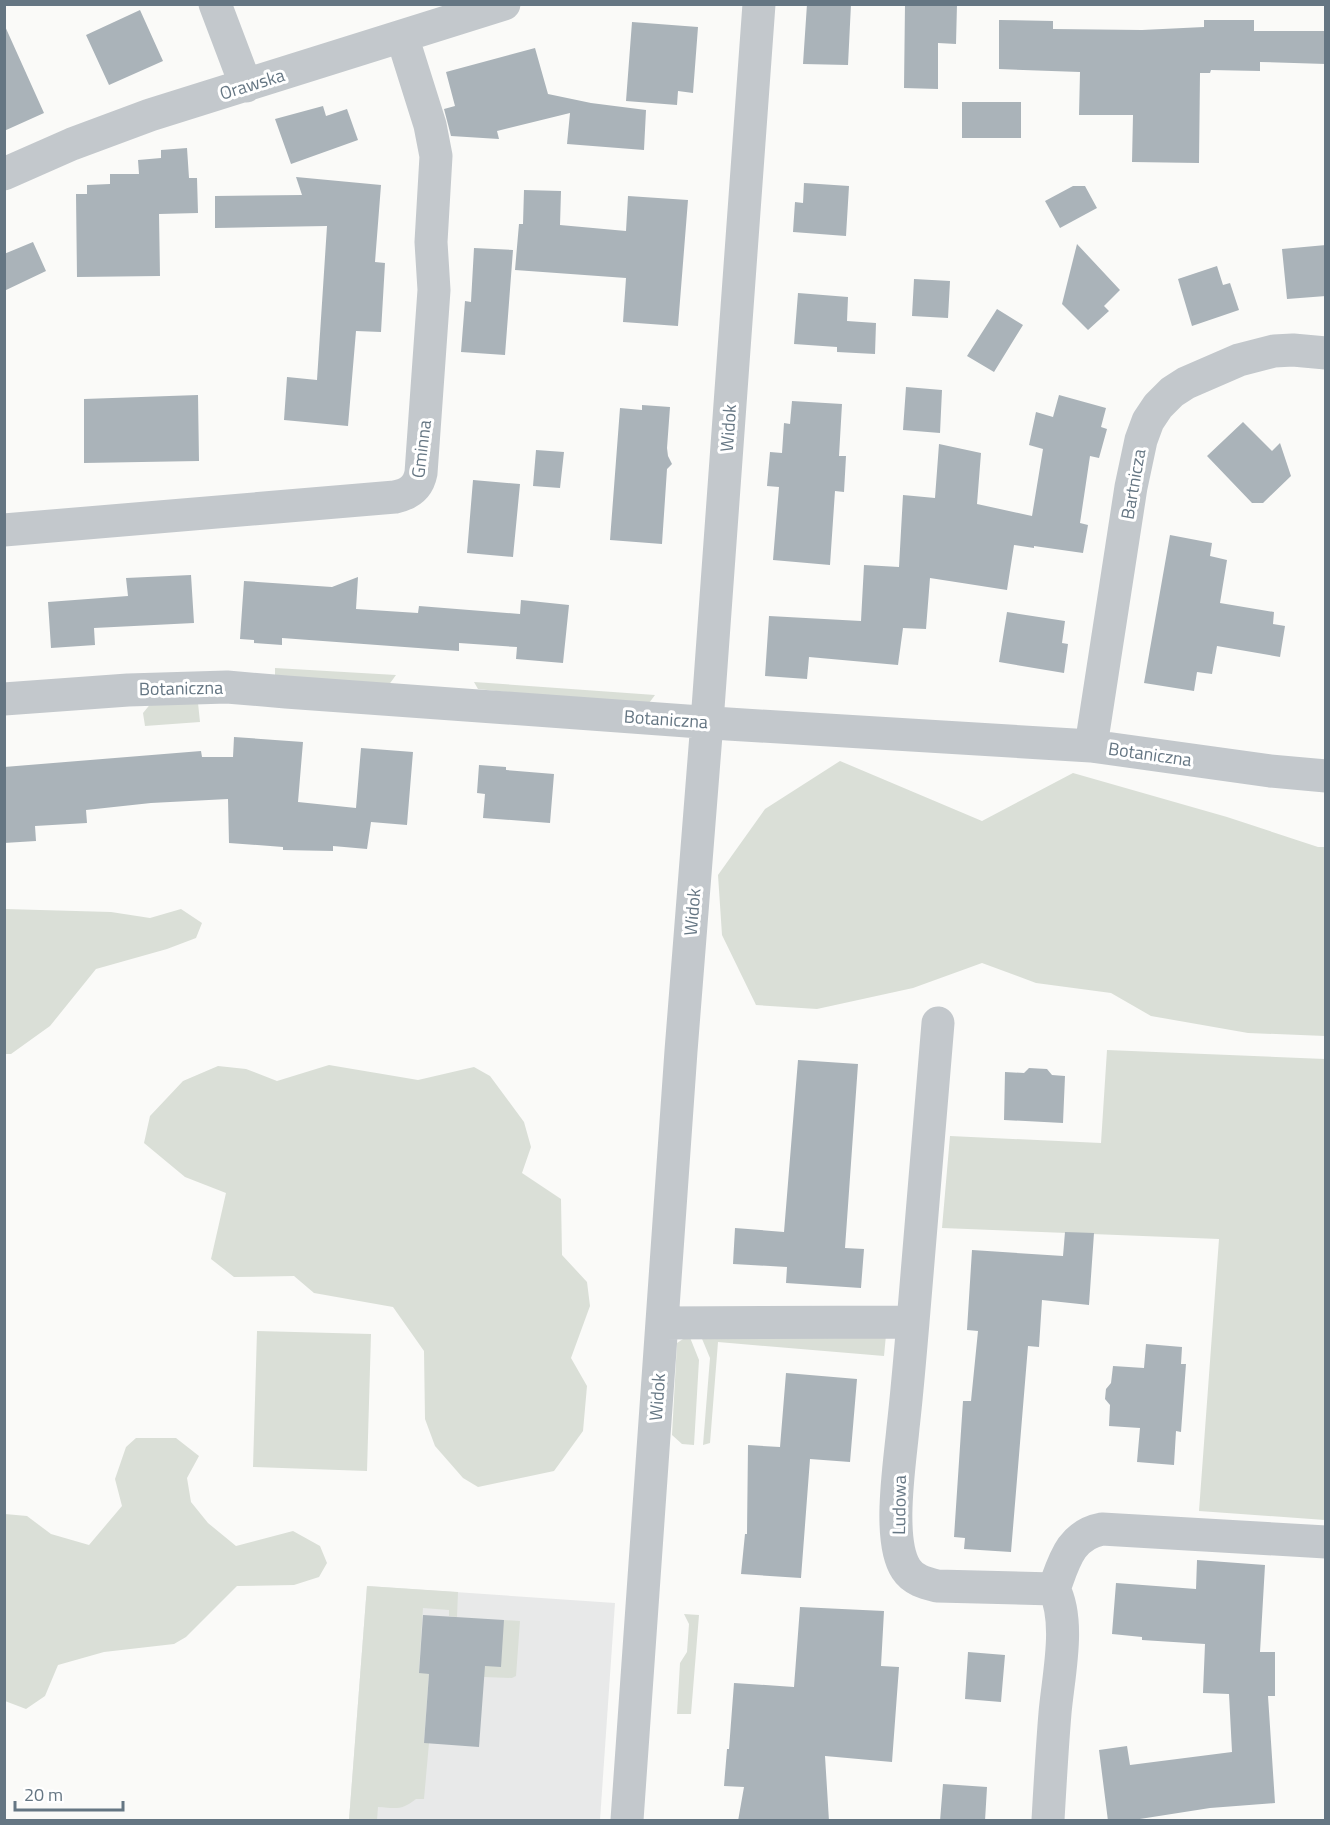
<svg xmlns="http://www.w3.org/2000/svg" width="1330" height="1825" font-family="'Titillium Web',sans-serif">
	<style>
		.built { fill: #e8e9e9 }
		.green { fill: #dadfd7 }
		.building { fill: #aab3b9 }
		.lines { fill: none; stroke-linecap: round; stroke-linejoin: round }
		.minor { stroke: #c3c8cc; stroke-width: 33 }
		.labels { text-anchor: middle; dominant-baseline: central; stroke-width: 6; stroke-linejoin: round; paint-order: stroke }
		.street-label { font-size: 18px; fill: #657683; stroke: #fff }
	</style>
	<rect width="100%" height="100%" fill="#fafaf8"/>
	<!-- built -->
	<path class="built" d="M 367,1586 L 615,1603 L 600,1820 L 349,1820 Z"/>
	<!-- green -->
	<path class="green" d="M 275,668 L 396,675 L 388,686 L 275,677 Z
		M 474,682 L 655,695 L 646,707 L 478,689 Z
		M 152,702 L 198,703 L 200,722 L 145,726 L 143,713 Z
		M 840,761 L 982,821 L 1073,773 L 1227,817 L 1318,847 L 1325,847 L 1325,1036 L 1248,1033 L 1151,1016 L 1111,993 L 1036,983 L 982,963 L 913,988 L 817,1009 L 756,1005 L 722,935 L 718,875 L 765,809 Z
		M 5,909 L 111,912 L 150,918 L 181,909 L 202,923 L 196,938 L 167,949 L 96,969 L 50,1026 L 11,1054 L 5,1054 Z
		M 1107,1050 L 1325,1059 L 1325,1520 L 1199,1511 L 1219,1239 L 942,1228 L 950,1136 L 1101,1143 Z
		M 329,1065 L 418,1080 L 474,1067 L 490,1076 L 524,1122 L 531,1147 L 522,1173 L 561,1199 L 562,1255 L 587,1282 L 590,1306 L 571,1358 L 587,1386 L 583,1431 L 554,1471 L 478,1487 L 463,1478 L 435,1446 L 425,1419 L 424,1351 L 393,1307 L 314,1293 L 294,1276 L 234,1277 L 211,1259 L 226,1193 L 185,1177 L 144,1143 L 150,1116 L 183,1081 L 218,1066 L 246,1069 L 277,1081 Z
		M 257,1331 L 371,1334 L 367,1471 L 253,1467 Z
		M 700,1334 L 886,1335 L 884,1356 L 718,1342 L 710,1443 L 703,1445 L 710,1358 Z
		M 689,1335 L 699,1360 L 694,1445 L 682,1444 L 672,1435 L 677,1343 Z
		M 136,1438 L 176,1438 L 199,1456 L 187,1478 L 191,1502 L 208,1523 L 236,1546 L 293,1531 L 320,1546 L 327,1563 L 319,1577 L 294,1585 L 237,1586 L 186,1637 L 174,1644 L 104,1652 L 58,1665 L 45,1696 L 26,1709 L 5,1701 L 5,1514 L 27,1516 L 51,1534 L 89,1545 L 122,1506 L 115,1479 L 126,1447 Z
		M 367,1586 L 458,1592 L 457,1617 L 449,1616 L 449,1610 L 423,1608 L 419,1672 L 429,1674 L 424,1743 L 429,1743 L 424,1799 L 416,1799 C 401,1811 396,1808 378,1807 L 377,1820 L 349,1820 Z
		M 684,1614 L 699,1615 L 691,1714 L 677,1714 L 680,1663 L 687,1652 L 689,1624 Z
		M 504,1620 L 520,1621 L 516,1676 L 512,1678 L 484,1677 L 478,1665 Z"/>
	<!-- building -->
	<path class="building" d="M 807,4 L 851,4 L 848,65 L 803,64 Z
		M 905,4 L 957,4 L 956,44 L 938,43 L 938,89 L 904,88 Z
		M 140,10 L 163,61 L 109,85 L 86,35 Z
		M 999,20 L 1053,21 L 1053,29 L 1142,30 L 1204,27 L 1204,20 L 1254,20 L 1254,31 L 1326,31 L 1326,64 L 1260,62 L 1260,71 L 1211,70 L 1210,73 L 1200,73 L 1199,163 L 1132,162 L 1133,115 L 1079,115 L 1080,72 L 999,69 Z
		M 632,22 L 698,27 L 693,93 L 678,91 L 677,105 L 626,101 Z
		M 4,24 L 44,113 L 4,131 Z
		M 535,48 L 548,94 L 591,103 L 646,110 L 644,150 L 567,144 L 570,113 L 497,131 L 499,139 L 451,136 L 444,109 L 455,106 L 446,72 Z
		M 962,102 L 1021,102 L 1021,138 L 962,138 Z
		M 323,106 L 326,116 L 347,109 L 358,140 L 291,164 L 275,119 Z
		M 187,148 L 189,178 L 197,178 L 198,213 L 159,214 L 160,276 L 77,277 L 76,194 L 87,194 L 87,185 L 110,184 L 110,174 L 139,174 L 138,160 L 161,158 L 161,150 Z
		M 296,177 L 381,185 L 375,262 L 385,263 L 381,332 L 356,331 L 348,426 L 284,420 L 287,377 L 317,380 L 327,226 L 215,228 L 215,196 L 302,195 Z
		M 804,183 L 849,186 L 846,236 L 793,232 L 795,202 L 803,203 Z
		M 1073,186 L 1085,186 L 1097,208 L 1060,228 L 1045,201 Z
		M 524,190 L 561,191 L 560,225 L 626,231 L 628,196 L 688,200 L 678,326 L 623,322 L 626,278 L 515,270 L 519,224 L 523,224 Z
		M 33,242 L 46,271 L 4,291 L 4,254 Z
		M 1077,244 L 1120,290 L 1104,306 L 1109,311 L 1088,330 L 1062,304 Z
		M 1326,245 L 1326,296 L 1287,299 L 1282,249 Z
		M 474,248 L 513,250 L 505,355 L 461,352 L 465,301 L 471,302 Z
		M 1217,266 L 1223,285 L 1230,283 L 1239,310 L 1192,326 L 1178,279 Z
		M 914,279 L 950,281 L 948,318 L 912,316 Z
		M 798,293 L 848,297 L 847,321 L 876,323 L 875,354 L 837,352 L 837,347 L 794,344 Z
		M 997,309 L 1023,325 L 994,372 L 967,356 Z
		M 906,387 L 942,390 L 940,433 L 903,430 Z
		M 198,395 L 199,461 L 84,463 L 84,399 Z
		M 1059,395 L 1106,408 L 1101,427 L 1107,429 L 1099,458 L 1090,456 L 1080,523 L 1088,525 L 1083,553 L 1034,546 L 1034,548 L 1014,545 L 1007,590 L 930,578 L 926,629 L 903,628 L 898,665 L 809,657 L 807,679 L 765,676 L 769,616 L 861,621 L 864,565 L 899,567 L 903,495 L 935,498 L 939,444 L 981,453 L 977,504 L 1032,516 L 1043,449 L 1029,445 L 1036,412 L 1053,417 Z
		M 792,401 L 842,404 L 839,456 L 846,456 L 844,492 L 835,491 L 830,565 L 773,560 L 779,487 L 767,486 L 770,452 L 782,453 L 784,423 L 790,424 Z
		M 642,405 L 670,407 L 667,448 L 668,456 L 672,464 L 667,469 L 662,544 L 610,540 L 620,408 L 642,410 Z
		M 1243,422 L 1272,451 L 1280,443 L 1291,476 L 1263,503 L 1252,503 L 1207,456 Z
		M 536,450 L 564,452 L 560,488 L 533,486 Z
		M 473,480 L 520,484 L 513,557 L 467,553 Z
		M 1170,535 L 1212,543 L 1210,556 L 1227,560 L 1220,603 L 1274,612 L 1273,624 L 1285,626 L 1280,657 L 1217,646 L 1212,674 L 1197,672 L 1194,691 L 1144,683 Z
		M 191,575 L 194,623 L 94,628 L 95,645 L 51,648 L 48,602 L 128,596 L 126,578 Z
		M 358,577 L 356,609 L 418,613 L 419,606 L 520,614 L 521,600 L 569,605 L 563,663 L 516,659 L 517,647 L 459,643 L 459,651 L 282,638 L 282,645 L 254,643 L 254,640 L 240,639 L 244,581 L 332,587 Z
		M 1007,612 L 1065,621 L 1062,643 L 1068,644 L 1064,673 L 999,662 Z
		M 234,737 L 303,742 L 298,802 L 356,808 L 361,748 L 413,752 L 407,825 L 371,822 L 367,849 L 333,846 L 333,851 L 283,850 L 283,847 L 229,843 L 228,799 L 151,803 L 86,810 L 87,823 L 35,826 L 36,841 L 4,843 L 4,767 L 201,751 L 202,757 L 233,757 Z
		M 479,765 L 506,767 L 506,770 L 554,774 L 550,823 L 483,818 L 485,794 L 477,793 Z
		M 798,1060 L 858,1064 L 845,1248 L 864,1249 L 861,1288 L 786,1283 L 787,1267 L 733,1264 L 735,1228 L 784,1232 Z
		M 1029,1068 L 1047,1069 L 1052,1075 L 1065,1076 L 1063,1123 L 1004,1120 L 1005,1072 L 1024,1073 Z
		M 1065,1232 L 1094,1233 L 1089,1305 L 1042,1300 L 1039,1347 L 1028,1346 L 1011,1552 L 964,1549 L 965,1538 L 954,1537 L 963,1401 L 971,1401 L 978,1331 L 967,1330 L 972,1250 L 1063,1256 Z
		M 1146,1344 L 1182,1347 L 1181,1364 L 1186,1364 L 1181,1432 L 1176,1431 L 1174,1465 L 1137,1462 L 1140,1428 L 1109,1426 L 1110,1405 L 1105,1399 L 1106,1389 L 1111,1383 L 1113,1366 L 1144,1368 Z
		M 786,1373 L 857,1379 L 850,1462 L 810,1459 L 801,1578 L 741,1574 L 745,1534 L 747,1534 L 748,1445 L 780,1447 Z
		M 1197,1560 L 1265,1565 L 1260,1652 L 1275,1652 L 1275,1696 L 1268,1696 L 1275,1803 L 1210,1808 L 1127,1821 L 1108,1821 L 1099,1750 L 1127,1746 L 1130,1765 L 1232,1752 L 1229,1694 L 1203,1693 L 1205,1644 L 1142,1640 L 1142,1637 L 1112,1634 L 1116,1583 L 1196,1589 Z
		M 800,1607 L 884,1611 L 881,1666 L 899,1667 L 892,1762 L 825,1756 L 829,1821 L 738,1821 L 744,1787 L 724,1786 L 727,1749 L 729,1749 L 734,1683 L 794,1687 Z
		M 423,1615 L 504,1620 L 501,1667 L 485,1666 L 479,1747 L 424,1743 L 429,1674 L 419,1673 Z
		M 968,1652 L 1005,1655 L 1001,1702 L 965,1699 Z
		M 943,1784 L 987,1787 L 985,1821 L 940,1821 Z"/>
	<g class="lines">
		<!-- minor -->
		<path class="minor" d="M 215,4 L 246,86
			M 4,174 L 72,144 L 150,115 L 504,4
			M 4,530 L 395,497 C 409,494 418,488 421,473 L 434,290 L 431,242 L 436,156 L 430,125 L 402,36
			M 4,699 L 128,690 L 227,687 L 286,692 L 728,724 L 1091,746 L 1270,771 L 1326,776
			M 1091,746 L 1131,487 L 1141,440 L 1148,421 L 1158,406 L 1172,392 L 1186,383 L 1239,360 L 1274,351 L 1293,350 L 1326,353
			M 913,1322 C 910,1357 907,1393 903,1428 C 900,1462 887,1540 906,1569 C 913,1580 925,1583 937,1586 L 1054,1589
			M 662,1323 L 913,1322 L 938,1023
			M 627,1820 L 681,1051 L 707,722 L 759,4
			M 1048,1820 C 1050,1785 1052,1749 1055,1713 C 1058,1677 1071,1622 1054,1589 C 1064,1562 1070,1535 1102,1529 L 1326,1542"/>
	</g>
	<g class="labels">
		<!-- street labels -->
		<g class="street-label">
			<text transform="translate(252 84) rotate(-17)">Orawska</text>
			<text transform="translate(728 428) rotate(-86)">Widok</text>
			<text transform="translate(421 449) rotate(-83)">Gminna</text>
			<text transform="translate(1133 484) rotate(-80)">Bartnicza</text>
			<text transform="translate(181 688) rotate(-1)">Botaniczna</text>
			<text transform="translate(666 719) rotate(4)">Botaniczna</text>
			<text transform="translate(1150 754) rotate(8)">Botaniczna</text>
			<text transform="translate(692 912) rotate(-85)">Widok</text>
			<text transform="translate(657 1397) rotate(-86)">Widok</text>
			<text transform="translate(899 1505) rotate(-89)">Ludowa</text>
		</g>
	</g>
	<!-- border -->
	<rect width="1330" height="1825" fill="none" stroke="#657683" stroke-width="12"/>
	<!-- scale -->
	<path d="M15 1801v9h108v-9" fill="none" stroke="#657683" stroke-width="3"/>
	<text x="24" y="1801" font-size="18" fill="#657683" stroke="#ffffff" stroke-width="4.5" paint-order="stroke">20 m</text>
</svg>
